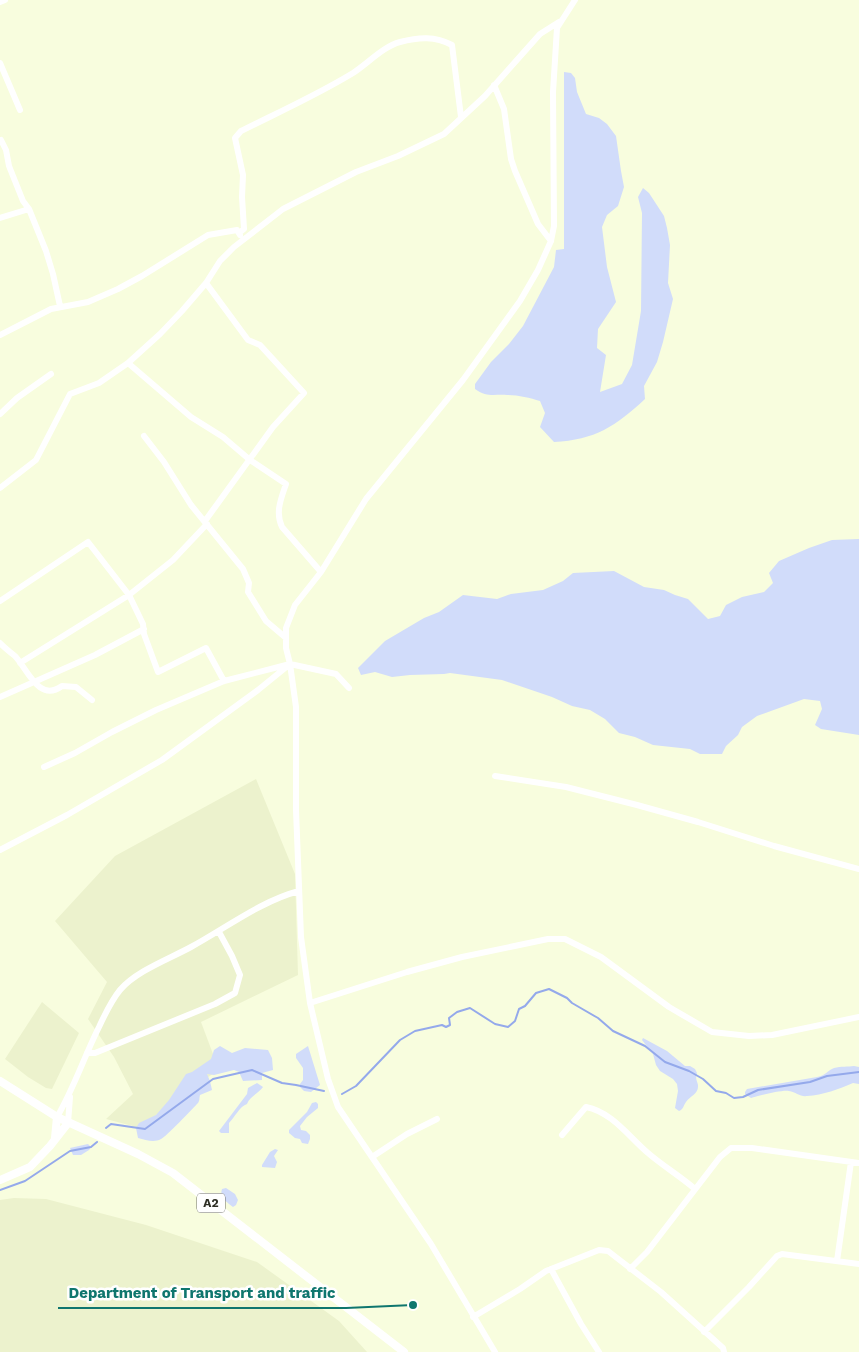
<svg xmlns="http://www.w3.org/2000/svg" width="859" height="1352" font-family="'Work Sans',sans-serif">
	<style>
		.built { fill: #ecf2cd }
		.green { fill: #d1dcfa }
		.lines { fill: none; stroke-linecap: round; stroke-linejoin: round }
		.stream { stroke: #94a9eb; stroke-width: 2 }
		.minor { stroke: #fff; stroke-width: 6 }
		.major { stroke: #fff; stroke-width: 8 }
		.labels { text-anchor: middle; dominant-baseline: central; stroke-width: 5; stroke-linejoin: round; paint-order: stroke }
		.shield { fill: #fff; stroke: #6d6d66; stroke-width: 1 }
		.shield-label { font-size: 12px; font-weight: bold; fill: #2e2f24 }
		.leader { fill: none; stroke: #0f766e; stroke-width: 2 }
		.callout-dot { fill: #0f766e; stroke: #fff; stroke-width: 2 }
		.callout-label { font-size: 15px; text-anchor: middle; font-weight: bold; fill: #0f766e; stroke: #fff; stroke-width: 5; stroke-linejoin: round; paint-order: stroke }
	</style>
	<rect width="100%" height="100%" fill="#f8fdde"/>
	<!-- built -->
	<path class="built" d="M 256,779 L 295,874 L 298,975 L 201,1022 L 219,1070 L 185,1092 L 140,1128 L 106,1119 L 133,1094 L 114,1057 L 88,1019 L 107,982 L 55,921 L 115,856 Z
		M 42,1002 L 79,1033 L 52,1089 L 46,1088 L 28,1077 L 5,1059 Z
		M 14,1198 L 46,1199 L 146,1225 L 257,1262 L 339,1321 L 367,1352 L 0,1352 L 0,1200 Z"/>
	<!-- green -->
	<path class="green" d="M 564,72 L 571,73 L 575,78 L 577,92 L 586,114 L 599,118 L 607,124 L 616,136 L 621,171 L 624,187 L 618,206 L 607,215 L 602,227 L 607,267 L 616,302 L 598,329 L 597,348 L 606,355 L 600,392 L 622,384 L 632,365 L 641,311 L 642,213 L 638,197 L 643,188 L 649,193 L 664,216 L 667,228 L 670,245 L 668,283 L 673,299 L 663,342 L 657,362 L 644,386 L 645,399 C 616,426 595,440 554,442 L 540,427 L 545,413 L 540,401 C 530,398 518,395 507,395 C 494,394 488,398 475,389 L 475,384 L 491,362 L 509,344 L 523,326 L 554,267 L 556,250 L 564,249 Z
		M 859,539 L 859,735 L 821,729 L 815,725 L 822,709 L 820,701 L 804,699 L 757,716 L 742,727 L 738,735 L 726,746 L 722,754 L 700,754 L 690,749 L 653,745 L 635,737 L 619,733 L 605,719 L 590,710 L 572,706 L 552,697 L 502,680 L 450,673 L 444,674 L 410,675 L 392,677 L 375,672 L 361,675 L 358,668 L 385,641 L 424,618 L 439,612 L 463,595 L 497,599 L 511,594 L 543,590 L 563,581 L 573,573 L 614,571 L 644,587 L 664,590 L 675,595 L 688,599 L 708,619 L 720,616 L 726,605 L 742,597 L 764,592 L 773,583 L 769,573 L 779,561 L 809,548 L 832,540 Z
		M 643,1038 L 667,1051 L 685,1066 L 690,1066 L 695,1069 L 697,1073 C 695,1079 697,1080 698,1085 C 699,1094 690,1096 686,1102 C 683,1106 684,1109 679,1111 L 675,1108 L 678,1091 L 677,1084 L 673,1079 L 660,1071 L 656,1065 L 653,1054 L 642,1040 Z
		M 220,1046 L 232,1053 L 245,1048 L 268,1050 L 272,1058 L 273,1070 L 262,1073 L 262,1080 L 243,1081 L 239,1072 L 234,1070 L 214,1075 L 207,1074 L 210,1081 L 212,1090 L 200,1095 C 199,1099 200,1100 198,1103 C 194,1107 165,1138 161,1139 C 154,1143 146,1140 138,1138 L 136,1128 L 139,1123 L 156,1115 L 169,1100 L 186,1074 L 192,1072 L 211,1059 L 214,1050 Z
		M 308,1046 L 320,1085 L 311,1092 L 304,1091 L 300,1087 L 300,1084 L 303,1080 L 303,1068 L 296,1058 L 296,1054 Z
		M 854,1066 L 859,1067 L 859,1084 L 853,1083 C 839,1089 823,1095 807,1096 C 800,1097 796,1092 789,1091 C 784,1089 757,1096 751,1098 L 745,1094 L 745,1092 L 747,1089 L 817,1077 C 827,1075 826,1071 834,1068 C 841,1066 848,1067 854,1066 Z
		M 257,1083 L 263,1087 C 258,1094 250,1096 247,1104 C 240,1106 234,1118 229,1123 L 229,1133 L 221,1133 L 219,1131 L 247,1094 L 248,1088 Z
		M 316,1102 L 318,1104 L 318,1108 L 307,1117 L 300,1126 L 301,1130 L 306,1131 L 310,1135 L 310,1139 L 308,1144 L 302,1143 L 300,1139 L 295,1138 L 289,1133 L 289,1130 L 307,1112 L 312,1103 Z
		M 88,1144 L 91,1147 L 89,1150 L 81,1155 L 73,1155 L 70,1148 Z
		M 275,1149 L 278,1150 L 274,1156 L 277,1162 L 275,1168 L 262,1167 L 262,1165 L 270,1152 Z
		M 226,1188 L 235,1194 L 238,1200 L 236,1205 L 233,1207 C 227,1202 219,1198 222,1189 Z"/>
	<g class="lines">
		<!-- stream -->
		<path class="stream" d="M 342,1094 L 356,1086 L 400,1040 L 415,1031 L 442,1025 L 446,1027 L 450,1025 L 449,1018 L 457,1012 L 470,1008 L 495,1024 L 508,1027 L 515,1021 L 519,1009 L 525,1006 L 536,993 L 549,989 L 567,998 L 572,1003 L 598,1018 L 613,1031 L 645,1046 L 665,1062 L 689,1071 L 703,1079 L 716,1091 L 726,1093 L 734,1098 L 743,1097 L 758,1090 L 810,1082 L 827,1076 L 859,1072
			M 106,1128 L 111,1124 L 145,1129 L 213,1079 L 252,1070 L 282,1083 L 296,1085 L 324,1091
			M 0,1190 L 25,1181 L 70,1151 L 91,1147 L 97,1142"/>
		<!-- minor -->
		<path class="minor" d="M 0,2 L 5,0
			M 0,63 L 20,110
			M 494,85 L 504,109 L 511,159 L 515,171 L 538,224 L 551,241
			M 1,140 L 6,150 L 9,166 L 23,201 L 29,209 L 46,251 L 53,274 L 60,306
			M 0,218 L 29,209
			M 239,233 L 244,229 L 242,197 L 243,175 L 235,138 L 241,131 C 279,112 317,95 353,73 C 367,64 384,46 400,42 C 419,37 435,36 452,45 L 461,117
			M 0,335 L 51,309 L 88,302 L 118,289 L 142,276 L 208,235 L 237,230 L 240,235
			M 128,363 L 191,417 L 223,437 L 250,460 L 286,484 C 281,499 275,512 282,527 L 321,572
			M 0,414 L 17,398 L 51,374
			M 144,436 L 164,462 L 191,505 L 243,569 L 249,583 L 248,592 L 266,621 L 286,638
			M 0,488 L 36,460 L 70,394 L 99,383 L 128,363 L 160,334 L 182,311 L 206,283 L 220,261 L 234,247 L 283,209 L 356,172 L 398,156 L 444,134 L 485,96 L 540,34 L 559,22
			M 205,521 L 273,427 L 304,393 L 260,345 L 248,340 L 206,283
			M 0,601 L 88,542 L 129,595 L 143,624 L 144,634 L 158,672 L 206,648 L 224,681
			M 0,643 C 5,648 10,652 15,656 C 28,670 39,703 62,686 L 76,687 L 92,700
			M 20,663 L 129,595 L 173,560 L 207,524
			M 290,664 L 296,707 L 296,810 L 301,937 L 310,1003 L 328,1079 L 338,1107 L 431,1244 L 495,1352
			M 0,697 L 95,655 L 144,629
			M 44,767 L 75,753 L 112,732 L 156,710 L 224,681 L 290,664 L 336,674 L 349,688
			M 495,776 L 566,787 L 637,805 L 698,822 L 774,846 L 859,869
			M 0,850 L 67,815 L 162,760 L 258,690 L 290,664 L 286,648 L 286,628 L 295,605 L 321,572 L 366,499 L 463,380 L 520,301 L 538,270 L 551,241 L 554,226 L 553,92 L 557,28 L 575,0
			M 310,1003 L 407,972 L 462,957 L 548,939 L 565,939 L 601,957 L 669,1007 L 712,1032 L 749,1036 L 772,1035 L 859,1017
			M 87,1053 L 95,1053 L 215,1004 L 235,993 L 240,975 L 232,956 L 219,932
			M 57,1117 C 74,1088 84,1057 99,1027 C 105,1014 111,1001 120,990 C 136,971 169,959 191,947 C 226,928 261,901 299,891
			M 68,1123 L 70,1097
			M 562,1135 L 586,1107 C 612,1112 629,1137 648,1153 C 663,1166 680,1176 695,1189
			M 372,1157 L 407,1134 L 437,1119
			M 837,1261 L 851,1162
			M 551,1269 L 581,1324 L 599,1352
			M 630,1269 L 647,1252 L 720,1157 L 731,1148 L 752,1148 L 859,1163
			M 473,1317 L 520,1289 L 546,1271 L 599,1250 L 608,1251 L 661,1292 L 723,1348 L 724,1352
			M 704,1332 L 749,1287 L 777,1256 L 782,1254 L 859,1264"/>
		<!-- major -->
		<path class="major" d="M 0,1081 L 57,1117 L 138,1154 L 173,1173 L 404,1352
			M 55,1138 L 57,1117
			M 0,1180 L 30,1167 L 50,1146 L 68,1123"/>
	</g>
	<g class="labels">
		<!-- shield labels -->
		<rect class="shield" x="197" y="1193.5" width="28" height="19" rx="4"/>
		<g class="shield-label">
			<text x="211" y="1203">A2</text>
		</g>
	</g>
	<!-- callouts -->
	<path class="leader" d="M413 1305L346 1308H58"/>
	<circle class="callout-dot" cx="413" cy="1305" r="5"/>
	<g class="callout-label">
		<text x="202" y="1298">Department of Transport and traffic</text>
	</g>
</svg>
